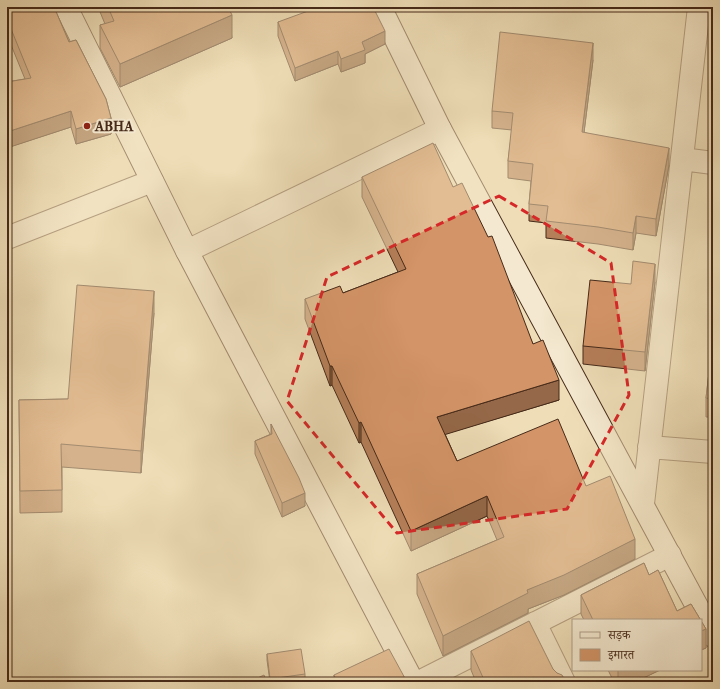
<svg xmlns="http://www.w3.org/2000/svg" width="720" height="689" font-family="'IM FELL French Canon','Noto Serif Devanagari',serif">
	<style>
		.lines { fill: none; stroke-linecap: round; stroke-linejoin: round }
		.street-casing { stroke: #705740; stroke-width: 24 }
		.secondary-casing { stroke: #462a19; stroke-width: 24 }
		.street { stroke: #f4e9d0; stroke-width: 22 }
		.secondary { stroke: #f4e9d0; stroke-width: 22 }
		.wall { fill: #b57f59; stroke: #462a19 }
		.shaded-wall { fill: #946848; stroke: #462a19 }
		.building { fill: #d39467; stroke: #462a19 }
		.marked { fill: none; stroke: #d62828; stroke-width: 3; stroke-dasharray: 8 5; stroke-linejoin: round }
		.poi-dot { fill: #8f2418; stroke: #f4e9d0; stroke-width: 1.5 }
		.labels { text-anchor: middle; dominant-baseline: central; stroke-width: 4; stroke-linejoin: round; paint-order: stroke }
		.poi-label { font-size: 14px; font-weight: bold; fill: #462a19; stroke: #f4e9d0; text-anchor: start }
	</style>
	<rect width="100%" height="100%" fill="#eeddb7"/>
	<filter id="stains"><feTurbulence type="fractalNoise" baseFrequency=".005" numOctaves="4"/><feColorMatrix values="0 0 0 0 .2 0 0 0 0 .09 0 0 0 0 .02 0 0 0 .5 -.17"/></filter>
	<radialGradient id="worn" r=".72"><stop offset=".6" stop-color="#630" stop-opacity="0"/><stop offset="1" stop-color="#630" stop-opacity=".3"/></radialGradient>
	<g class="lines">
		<!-- street casing -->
		<g class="street-casing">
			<path id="street" d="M 682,159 L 713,163
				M 7,238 L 152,181
				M 187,251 L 440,129
				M 649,447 L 713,452
				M 643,504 L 699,7
				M 535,623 L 564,682
				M 419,682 L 670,555"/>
		</g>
		<!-- secondary casing -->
		<g class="secondary-casing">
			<path id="secondary" d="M 66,7 L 187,251 L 413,682
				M 385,17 L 440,129 L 713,636"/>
		</g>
		<!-- street -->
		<use href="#street" class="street"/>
		<!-- secondary -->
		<use href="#secondary" class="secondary"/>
	</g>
	<!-- wall -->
	<path class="wall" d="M 7,7 L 54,7 L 69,42 L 76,40 L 106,99 L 111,118 L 111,134 L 76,144 L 71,127 L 9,147 L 10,150 L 10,165 L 7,167 L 7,82 L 25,79 L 7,35 Z
		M 98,7 L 228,7 L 232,38 L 120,87 L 100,48 L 100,25 L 105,24 Z
		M 374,9 L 385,44 L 365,54 L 365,63 L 341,72 L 338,64 L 295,81 L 278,36 L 278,22 Z
		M 593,60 L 584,132 L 669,165 L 656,236 L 636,233 L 633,250 L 598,244 L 546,238 L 546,223 L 529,221 L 529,204 L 531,181 L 508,178 L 508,161 L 512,130 L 492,128 L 492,111 Z
		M 362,177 L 453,187 L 533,344 L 559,400 L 445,434 L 457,461 L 586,486 L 635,559 L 564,595 L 528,609 L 528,613 L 443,656 L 417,594 L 417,574 L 497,540 L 487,516 L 411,551 L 361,442 L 359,443 L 332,385 L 330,386 L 305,319 L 305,299 L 343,293 L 398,272 L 362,197 Z
		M 655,282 L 645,371 L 583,364 L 583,346 L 631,284 Z
		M 154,313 L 141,473 L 62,467 L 62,512 L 20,513 L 19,400 L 68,399 Z
		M 713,338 L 713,417 L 706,417 L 706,398 Z
		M 271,424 L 305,506 L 282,517 L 255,454 L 255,441 L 271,434 Z
		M 644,563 L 649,575 L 658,570 L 677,611 L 691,604 L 706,629 L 706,648 L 701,650 L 701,620 L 584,620 L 581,614 L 581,595 Z
		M 471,651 L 553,669 L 566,682 L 476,682 L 471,670 Z
		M 267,654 L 305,674 L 305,681 L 295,682 L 270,682 L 267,660 Z
		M 608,670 L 660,670 L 635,682 L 614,682 Z
		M 334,675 L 337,682 L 334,682 Z"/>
	<!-- shaded-wall -->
	<path class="shaded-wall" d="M 232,15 L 232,38 L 120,87 L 120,64 Z
		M 385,31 L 385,44 L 365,54 L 365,63 L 341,72 L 341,59 L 362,42 Z
		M 593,43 L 593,60 L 582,149 L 582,132 Z
		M 338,51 L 338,64 L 295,81 L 295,68 Z
		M 71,111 L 71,127 L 7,148 L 7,132 Z
		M 111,118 L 111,134 L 76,144 L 76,129 Z
		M 669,148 L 669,165 L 656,236 L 656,219 Z
		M 10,150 L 10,165 L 7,167 L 7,151 Z
		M 636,216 L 636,233 L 633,250 L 633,233 Z
		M 655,264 L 655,282 L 645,371 L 645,352 Z
		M 154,291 L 154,313 L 141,473 L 141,451 Z
		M 330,366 L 332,366 L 332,385 L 330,386 Z
		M 559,380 L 559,400 L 437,437 L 437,417 Z
		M 361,422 L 361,442 L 359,443 L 359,423 Z
		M 305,493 L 305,506 L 282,517 L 282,503 Z
		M 487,496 L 487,516 L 411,551 L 411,531 Z
		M 635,539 L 635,559 L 564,595 L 528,609 L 528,613 L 443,656 L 443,636 L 527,590 Z
		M 706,629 L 706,648 L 701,650 L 701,631 Z
		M 621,670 L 660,670 L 635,682 L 618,682 L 618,671 Z"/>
	<!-- building -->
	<path class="building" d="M 7,7 L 54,7 L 69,42 L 76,40 L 106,99 L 111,118 L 76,129 L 71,111 L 7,132 L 7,82 L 31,78 L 7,19 Z
		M 108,7 L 228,7 L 232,15 L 120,64 L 100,25 L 114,21 Z
		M 319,7 L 374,7 L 374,9 L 385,31 L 362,42 L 365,50 L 341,59 L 338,51 L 295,68 L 278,22 Z
		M 500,32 L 593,43 L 582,132 L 669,148 L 656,219 L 636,216 L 633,233 L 598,227 L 546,221 L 548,206 L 529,204 L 533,164 L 508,161 L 513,113 L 492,111 Z
		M 7,140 L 10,150 L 7,151 Z
		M 433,143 L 453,187 L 462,183 L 488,237 L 492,236 L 533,344 L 543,340 L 559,380 L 437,417 L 457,461 L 558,419 L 586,486 L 610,476 L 635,539 L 564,575 L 527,590 L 528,593 L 443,636 L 417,574 L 504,537 L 487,496 L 411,531 L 361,422 L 359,423 L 332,366 L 330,366 L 305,299 L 340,286 L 343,293 L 406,269 L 362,177 Z
		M 633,261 L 655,264 L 645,352 L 583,346 L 590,280 L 631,284 Z
		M 77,285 L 154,291 L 141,451 L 61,444 L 62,490 L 20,491 L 19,400 L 68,399 Z
		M 713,338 L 713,399 L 706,398 Z
		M 271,424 L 299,478 L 305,493 L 282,503 L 255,441 L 272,434 Z
		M 644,563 L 649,575 L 658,570 L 677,611 L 691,604 L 706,629 L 701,631 L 701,620 L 593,620 L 581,595 Z
		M 529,621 L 553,669 L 557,673 L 562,675 L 566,682 L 485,682 L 471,651 Z
		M 301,649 L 305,674 L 270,679 L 267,654 Z
		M 389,649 L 407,682 L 337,682 L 334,675 Z
		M 264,675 L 267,682 L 249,682 Z
		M 31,677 L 35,682 L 24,682 Z"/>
	<!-- marked area -->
	<path d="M0 0H720V689H0ZM 499,196 L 611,263 L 629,395 L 567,509 L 397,533 L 287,401 L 327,277 Z" fill="#eeddb7" fill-opacity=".55" fill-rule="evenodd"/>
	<path class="marked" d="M 499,196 L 611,263 L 629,395 L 567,509 L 397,533 L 287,401 L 327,277 Z"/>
	<!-- markers -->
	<circle class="poi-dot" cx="87" cy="126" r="4"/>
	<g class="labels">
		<!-- poi labels -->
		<g class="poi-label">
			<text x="95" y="126">ABHA</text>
		</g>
	</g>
	<!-- margin -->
	<rect width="720" height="689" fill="none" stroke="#eeddb7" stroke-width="24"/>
	<rect x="8" y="8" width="704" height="673" fill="none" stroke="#462a19" stroke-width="2"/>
	<rect x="12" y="12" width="696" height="665" fill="none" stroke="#462a19"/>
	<!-- legend -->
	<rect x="572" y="619" width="130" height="52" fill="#f4e9d0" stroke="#ae9d87"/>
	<rect x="580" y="632" width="20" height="6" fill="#f4e9d0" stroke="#ae9d87"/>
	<text x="608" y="639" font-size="12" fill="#462a19">सड़क</text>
	<rect x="580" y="649" width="20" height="12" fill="#d39467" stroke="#ae9d87"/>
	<text x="608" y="659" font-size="12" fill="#462a19">इमारत</text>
	<rect width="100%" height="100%" filter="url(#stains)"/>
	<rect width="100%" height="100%" fill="url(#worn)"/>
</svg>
